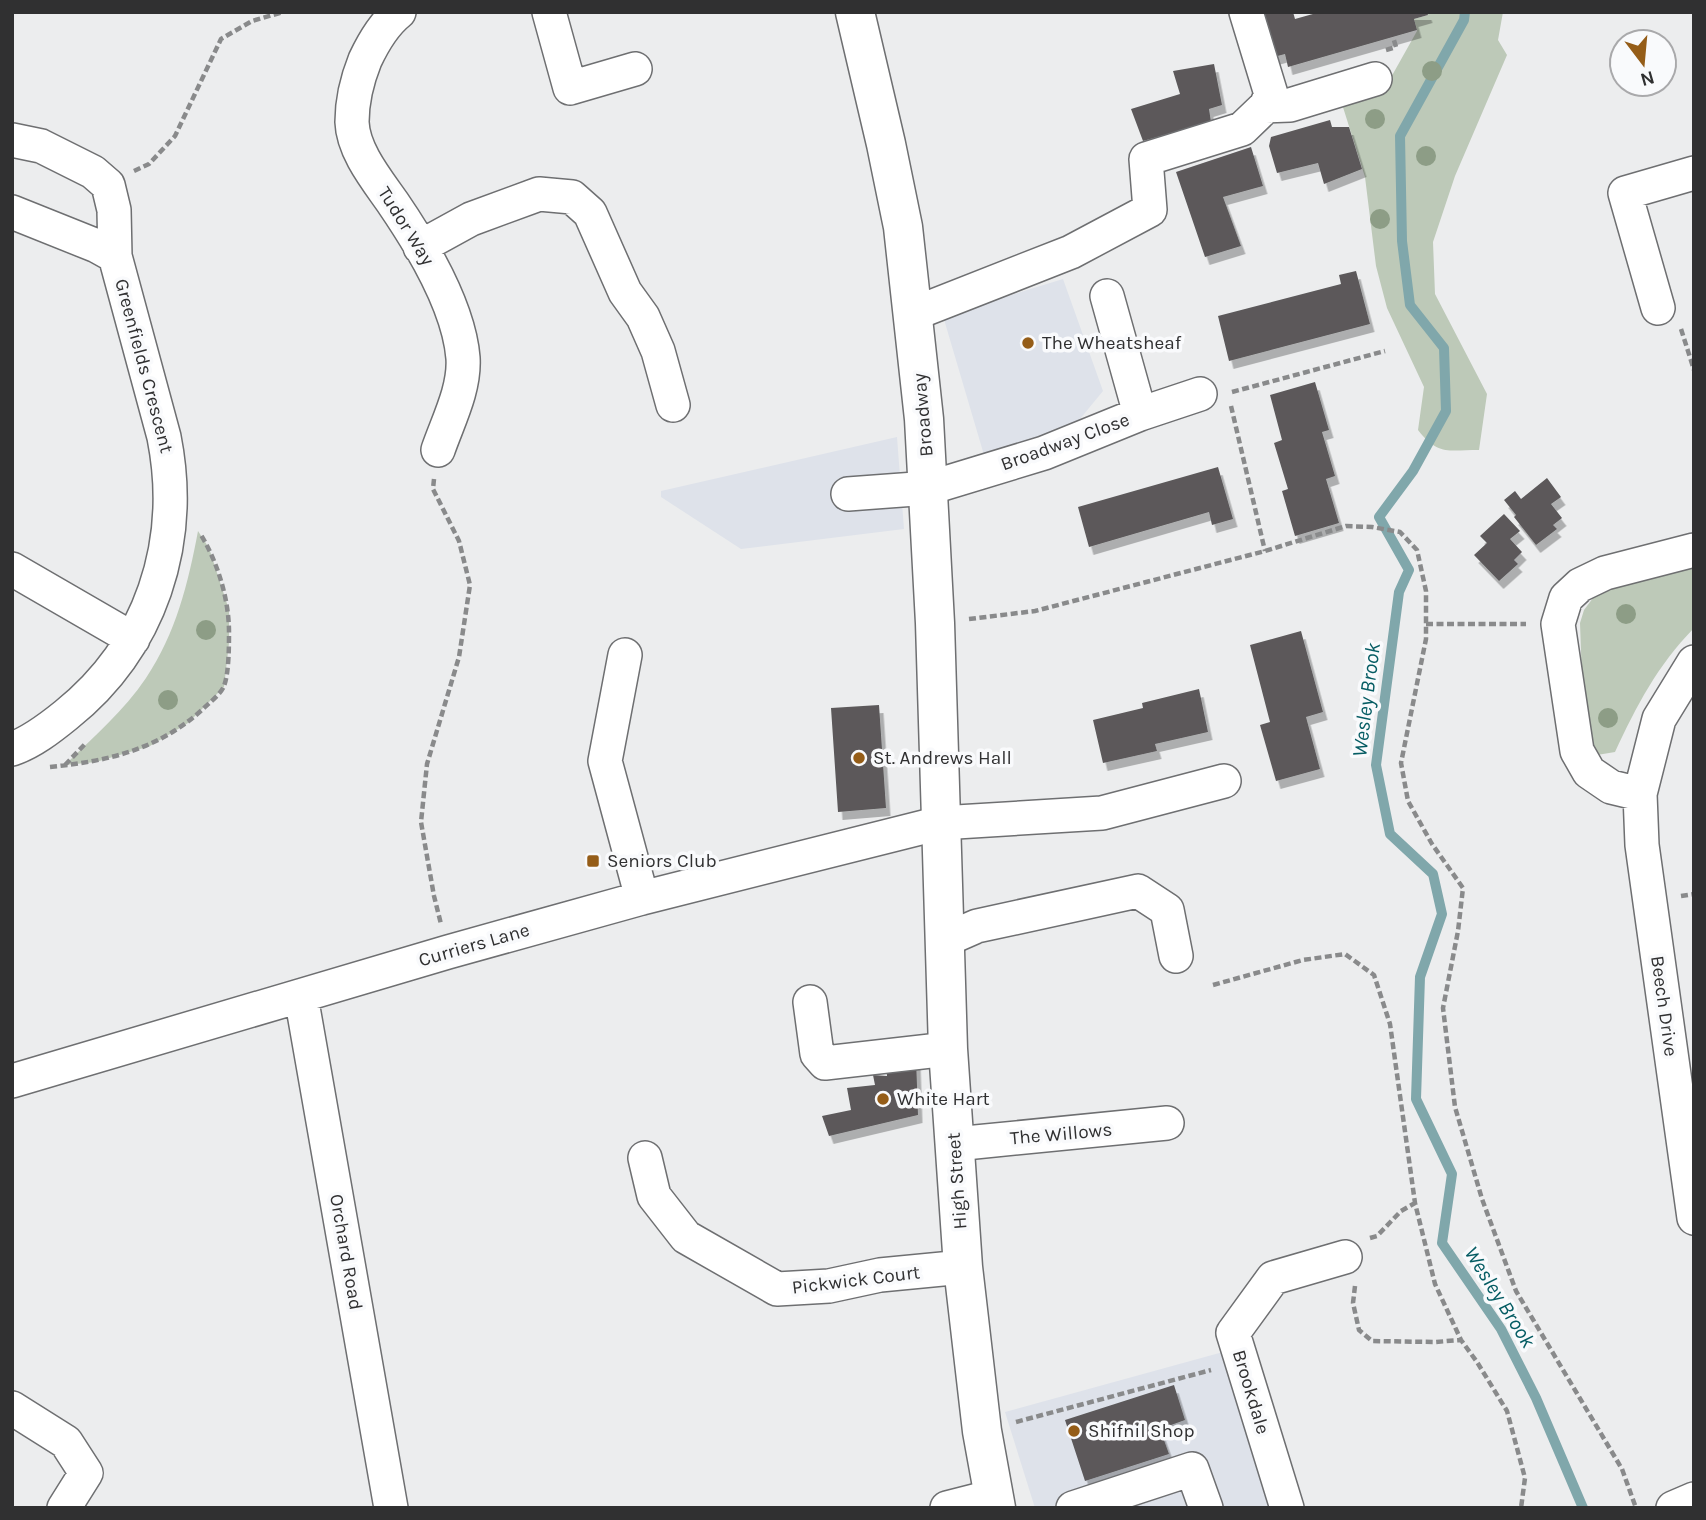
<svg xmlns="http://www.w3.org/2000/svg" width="1706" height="1520" font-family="Karla,sans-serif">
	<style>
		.built { fill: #dee2ea }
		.green { fill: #bdc9b8 }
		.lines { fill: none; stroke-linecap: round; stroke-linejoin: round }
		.stream { stroke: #80a7ab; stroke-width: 10 }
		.building { fill: #5b595a; filter: url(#shadow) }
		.minor-casing { stroke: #6e6f71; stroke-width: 36 }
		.major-casing { stroke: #6e6f71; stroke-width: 41 }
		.path { stroke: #898a8b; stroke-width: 4.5; stroke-dasharray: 7 3.5; stroke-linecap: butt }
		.minor { stroke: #fff; stroke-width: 33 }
		.major { stroke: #fff; stroke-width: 38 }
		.tree { fill: #8d9d86 }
		.poi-dot { fill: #955d18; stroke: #f9fafc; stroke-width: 2.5 }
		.labels { text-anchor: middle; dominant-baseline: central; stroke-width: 7; stroke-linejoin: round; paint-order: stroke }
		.street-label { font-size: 19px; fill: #303031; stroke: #f9fafc }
		.poi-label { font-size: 19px; fill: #303031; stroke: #f9fafc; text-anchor: start }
		.water-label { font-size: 21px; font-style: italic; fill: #055c63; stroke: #f9fafc }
	</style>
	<defs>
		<filter id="shadow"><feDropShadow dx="4.5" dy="8" stdDeviation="0" flood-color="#0004"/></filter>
	</defs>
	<rect width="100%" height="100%" fill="#ecedee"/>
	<!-- built -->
	<path class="built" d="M 1063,279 L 1103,391 L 1075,425 L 984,455 L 943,316 Z
		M 897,437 L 904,529 L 741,549 L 661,497 L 661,491 Z
		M 1223,1352 L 1272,1508 L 1035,1508 L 1005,1412 Z"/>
	<!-- green -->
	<path class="green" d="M 1427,12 L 1503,12 L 1498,40 L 1507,55 L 1455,176 L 1433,242 L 1435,294 L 1487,394 L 1479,450 C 1449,450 1438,456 1418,430 L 1424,387 L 1387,308 L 1376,266 L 1365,177 L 1342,104 L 1385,88 L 1417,31 L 1414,19 L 1428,15 Z
		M 198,531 L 209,548 L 229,610 L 229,643 L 224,687 L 188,723 L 150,746 L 96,762 L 65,765 C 92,738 124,711 146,678 C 176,633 188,584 198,531 Z
		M 1694,566 L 1694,628 C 1657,666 1637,705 1615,752 L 1597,755 L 1591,747 L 1582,680 L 1580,623 L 1584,610 L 1599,590 Z"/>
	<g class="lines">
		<!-- stream -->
		<path class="stream" d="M 1465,12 L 1464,20 L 1400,136 L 1402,241 L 1410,305 L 1444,348 L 1446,411 L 1413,471 L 1379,517 L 1409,570 L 1399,592 L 1376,765 L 1390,834 L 1433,874 L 1442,914 L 1420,977 L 1416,1099 L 1452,1174 L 1442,1243 L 1501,1329 L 1536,1398 L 1583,1508"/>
	</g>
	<!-- building -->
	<path class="building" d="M 1257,12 L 1293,12 L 1295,19 L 1320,12 L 1427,12 L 1428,15 L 1414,19 L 1417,30 L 1288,67 L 1285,54 L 1270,58 Z
		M 1214,64 L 1222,105 L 1209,109 L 1211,122 L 1143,141 L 1131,109 L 1180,94 L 1173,71 Z
		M 1330,120 L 1332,127 L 1349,127 L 1362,169 L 1324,184 L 1318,163 L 1277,173 L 1269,146 L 1271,137 Z
		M 1251,147 L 1263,186 L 1223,197 L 1241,246 L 1205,257 L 1176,172 Z
		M 1356,271 L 1370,324 L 1229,361 L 1218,316 L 1341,284 L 1339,275 Z
		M 1315,382 L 1329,430 L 1322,432 L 1335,476 L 1326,479 L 1339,523 L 1295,536 L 1282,491 L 1288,489 L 1274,443 L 1282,440 L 1270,395 Z
		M 1218,467 L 1233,519 L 1212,525 L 1209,512 L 1089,547 L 1078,507 Z
		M 1547,478 L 1561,497 L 1551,504 L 1562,518 L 1553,525 L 1557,529 L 1536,545 L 1514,517 L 1516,515 L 1504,500 L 1515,491 L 1521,499 Z
		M 1504,514 L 1520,531 L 1510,539 L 1522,552 L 1514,560 L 1518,564 L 1499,581 L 1474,555 L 1487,543 L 1480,536 Z
		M 1301,631 L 1323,712 L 1306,717 L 1320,769 L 1276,781 L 1260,725 L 1270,722 L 1250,645 Z
		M 1199,689 L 1208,732 L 1155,744 L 1157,751 L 1103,763 L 1093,720 L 1143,708 L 1142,703 Z
		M 879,705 L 886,808 L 838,812 L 831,708 Z
		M 916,1057 L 918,1115 L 829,1136 L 822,1116 L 851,1110 L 847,1088 L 875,1085 L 873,1075 L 887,1076 L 886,1062 Z
		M 1174,1385 L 1185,1420 L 1160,1429 L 1169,1454 L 1085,1481 L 1065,1420 Z"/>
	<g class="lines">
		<!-- minor casing -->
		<g class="minor-casing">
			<path id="minor" d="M 399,12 C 384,24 373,43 365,60 C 357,80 352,101 352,122 C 353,151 377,180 393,203 C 421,244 459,307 463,358 C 465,389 448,421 438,450
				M 549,12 L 570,88 L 635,69
				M 1266,106 L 1290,105 L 1375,79
				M 12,140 L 41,146 L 93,172 L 108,185 L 114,210 L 115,256
				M 12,212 L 97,246 L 115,256 L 164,437 C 185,543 151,647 66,715 C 50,728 32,742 12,749
				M 420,247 L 471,219 L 539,194 L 572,197 L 590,213 L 625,292 L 643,317 L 658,351 L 673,405
				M 1107,296 L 1140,414
				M 1658,308 L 1625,193 L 1694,173
				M 913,314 L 1071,252 L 1150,210 L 1146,159 L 1242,129 L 1266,106 L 1271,94 L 1246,12
				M 848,494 L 929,488 L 1044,453 L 1140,414 L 1200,394
				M 12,569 L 133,639
				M 625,655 L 605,761 L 642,898
				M 1694,662 L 1659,719 L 1640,794 L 1642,845 L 1694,1218
				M 1640,794 L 1611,787 L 1589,772 L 1577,751 L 1558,624 L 1566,598 L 1580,585 L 1605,573 L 1694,550
				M 945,940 L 977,926 L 1138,891 L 1167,910 L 1176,956
				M 301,996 L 391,1508
				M 810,1002 L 817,1054 L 825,1063 L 948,1049
				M 12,1081 L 448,952 L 642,898 L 940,823 L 1102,813 L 1224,781
				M 955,1144 L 1167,1123
				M 645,1158 L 654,1196 L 686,1237 L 777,1289 L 829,1286 L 880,1275 L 963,1267
				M 12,1408 L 66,1442 L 86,1473 L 64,1508
				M 947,1508 L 994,1496
				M 1073,1508 L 1192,1469 L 1206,1508
				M 1287,1508 L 1233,1333 L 1273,1278 L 1345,1257
				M 1673,1508 L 1694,1499"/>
		</g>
		<!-- major casing -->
		<g class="major-casing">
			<path id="major" d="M 855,12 L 886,144 L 903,227 L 924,419 L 935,623 L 948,1049 L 963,1267 L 982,1431 L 996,1508"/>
		</g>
		<!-- path -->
		<path class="path" d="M 1386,50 L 1396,47 L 1393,37
			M 134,171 L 149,164 L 175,136 L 221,39 L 252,21 L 283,12
			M 1681,329 L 1694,370
			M 1232,392 L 1385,351
			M 1231,406 L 1265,551
			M 434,479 L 433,489 L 459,541 L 470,585 L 459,657 L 427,764 L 421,822 L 434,896 L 441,924
			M 969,619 L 1035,611 L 1265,551 L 1346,526 L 1372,527 L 1400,532 L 1417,550 L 1426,591 L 1426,639 L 1401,763 L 1408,801 L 1432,844 L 1463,888 L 1458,931 L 1443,1008 L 1455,1107 L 1482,1199 L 1516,1291 L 1622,1469 L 1636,1508
			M 1426,624 L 1526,624
			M 65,765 L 86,743
			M 50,767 C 108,761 158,750 203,709 C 209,703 221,694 224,686 C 229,673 229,646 229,632 C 229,600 218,563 201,535
			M 1681,896 L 1694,894
			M 1213,985 L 1303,960 L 1345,954 L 1374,975 L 1390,1024 L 1415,1203 L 1435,1284 L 1461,1340 L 1477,1362 L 1507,1411 L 1525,1478 L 1521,1508
			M 1370,1238 L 1377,1236 L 1401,1211 L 1415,1203
			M 1355,1286 L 1353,1303 L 1359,1330 L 1372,1341 L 1435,1342 L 1461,1340
			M 1016,1422 L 1211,1370"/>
		<!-- minor -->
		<use href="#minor" class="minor"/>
		<!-- major -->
		<use href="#major" class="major"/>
	</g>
	<!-- trees -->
	<g class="tree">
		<circle cx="1432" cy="71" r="10"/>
		<circle cx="1375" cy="119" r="10"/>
		<circle cx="1426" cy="156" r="10"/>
		<circle cx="1380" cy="219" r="10"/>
		<circle cx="1626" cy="614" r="10"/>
		<circle cx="206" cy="630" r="10"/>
		<circle cx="168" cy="700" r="10"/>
		<circle cx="1608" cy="718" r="10"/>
	</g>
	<!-- markers -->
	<g class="poi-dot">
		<circle cx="1028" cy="343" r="7"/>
		<circle cx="859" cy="758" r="7"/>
		<rect x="586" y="854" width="14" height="14" rx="3.5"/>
		<circle cx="883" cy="1099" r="7"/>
		<circle cx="1074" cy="1431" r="7"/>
	</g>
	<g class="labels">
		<!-- street labels -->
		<g class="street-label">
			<text transform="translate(406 226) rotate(58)">Tudor Way</text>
			<text transform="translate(144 366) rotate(75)">Greenfields Crescent</text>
			<text transform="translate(923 415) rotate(-95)">Broadway</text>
			<text transform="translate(1065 442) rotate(-20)">Broadway Close</text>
			<text transform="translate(474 945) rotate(-16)">Curriers Lane</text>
			<text transform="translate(1664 1006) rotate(82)">Beech Drive</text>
			<text transform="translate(1061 1134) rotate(-5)">The Willows</text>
			<text transform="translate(957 1181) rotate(-94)">High Street</text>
			<text transform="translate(346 1252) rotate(80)">Orchard Road</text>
			<text transform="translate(856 1280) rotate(-7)">Pickwick Court</text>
			<text transform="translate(1251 1392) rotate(73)">Brookdale</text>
		</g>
		<!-- poi labels -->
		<g class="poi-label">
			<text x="1042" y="343">The Wheatsheaf</text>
			<text x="873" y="758">St. Andrews Hall</text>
			<text x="607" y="861">Seniors Club</text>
			<text x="897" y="1099">White Hart</text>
			<text x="1088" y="1431">Shifnil Shop</text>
		</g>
		<!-- water labels -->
		<g class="water-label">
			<text transform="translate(1366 700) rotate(-83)">Wesley Brook</text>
			<text transform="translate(1500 1297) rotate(58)">Wesley Brook</text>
		</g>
	</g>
	<!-- border -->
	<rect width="1706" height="1520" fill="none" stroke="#303031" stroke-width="28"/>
	<!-- north arrow -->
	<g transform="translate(1643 63) rotate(164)"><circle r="33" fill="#f9fafc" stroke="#a9a9ab" stroke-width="2"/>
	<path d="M0-5L12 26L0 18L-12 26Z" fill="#955d18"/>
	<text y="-10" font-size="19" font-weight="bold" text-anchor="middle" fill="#303031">N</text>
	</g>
</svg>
